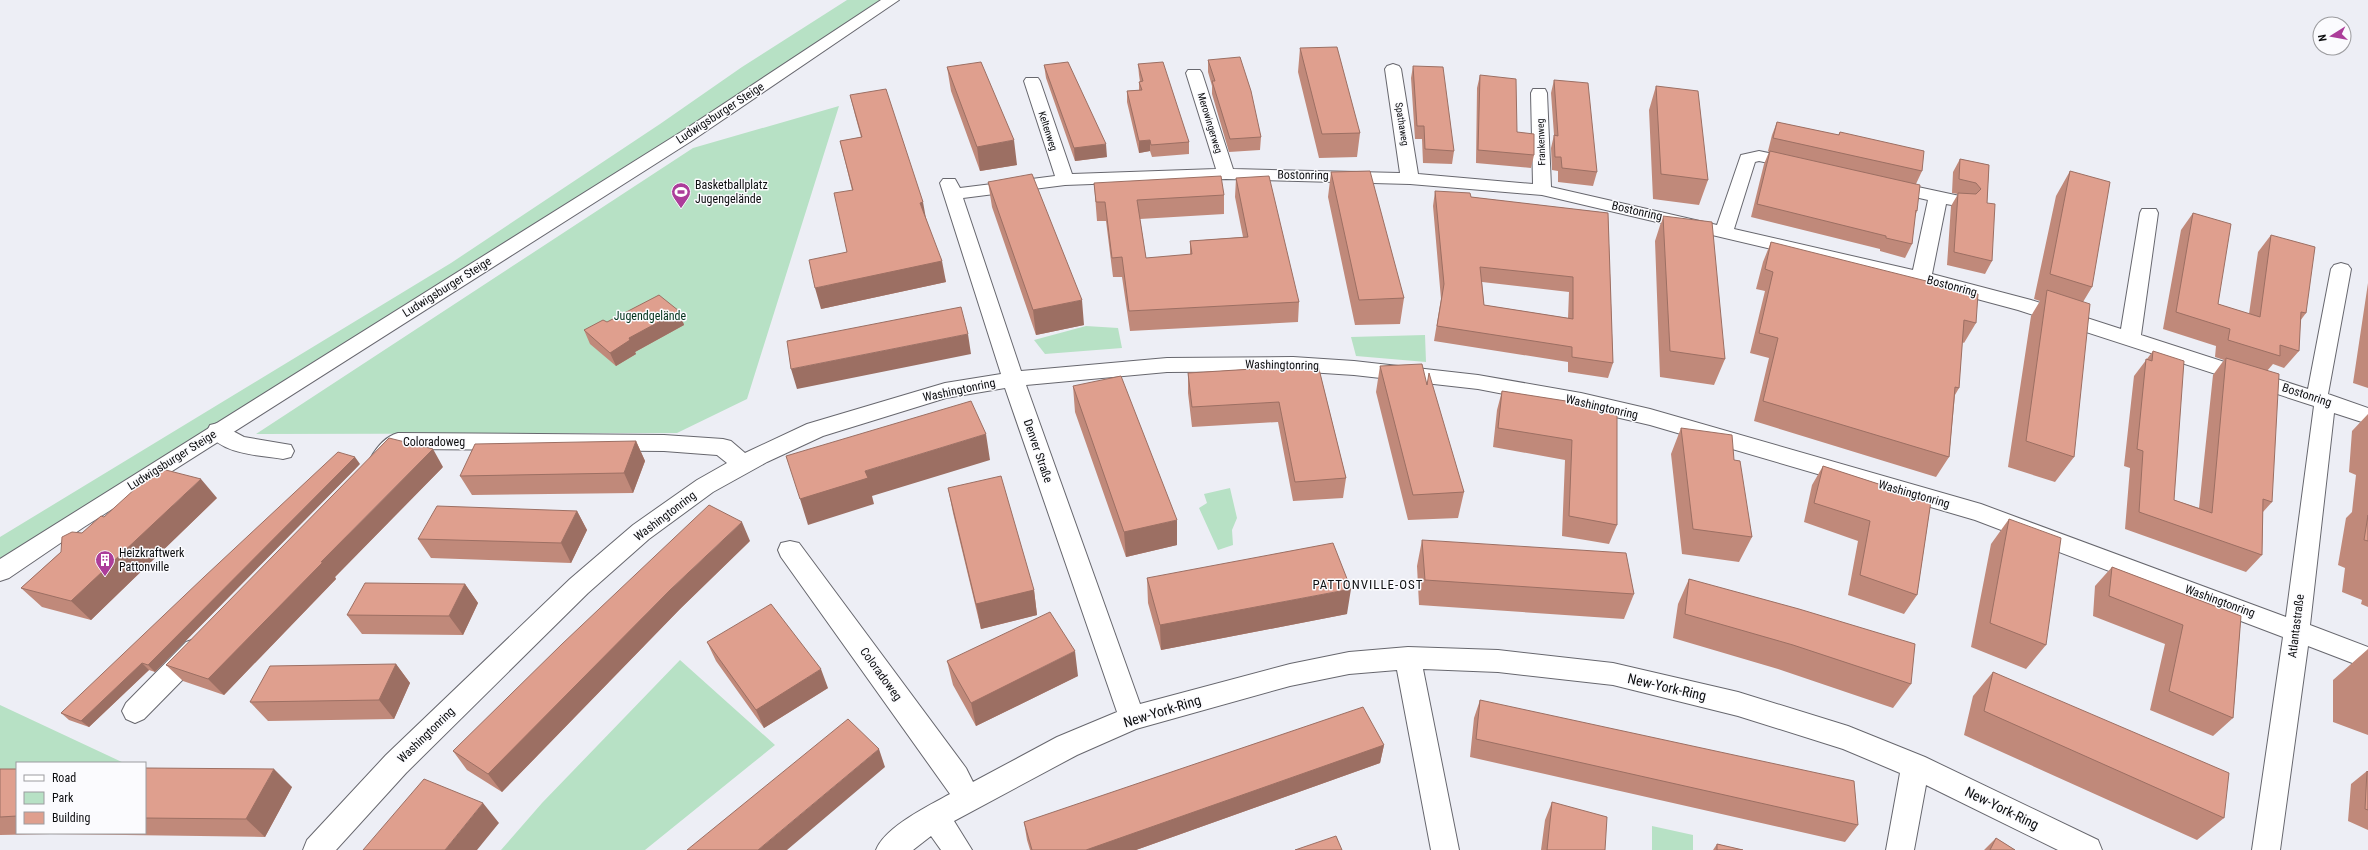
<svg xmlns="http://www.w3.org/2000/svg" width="2368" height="850" font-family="'Roboto Condensed',sans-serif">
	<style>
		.green { fill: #b7e1c5 }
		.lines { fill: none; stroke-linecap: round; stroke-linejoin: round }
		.minor-casing { stroke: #67676e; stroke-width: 2 }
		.major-casing { stroke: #67676e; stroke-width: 2 }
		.minor { fill: #fff; fill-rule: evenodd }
		.major { fill: #fff; fill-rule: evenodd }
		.wall { fill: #c0897a; fill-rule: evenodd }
		.shaded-wall { fill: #9c6f63 }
		.building { fill: #df9f8e; stroke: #9c6f63; fill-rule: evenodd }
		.labels { text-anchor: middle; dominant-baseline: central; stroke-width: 3; stroke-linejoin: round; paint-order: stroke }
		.far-street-label { font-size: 10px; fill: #0d0e10; stroke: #fbfbfe }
		.street-label { font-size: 12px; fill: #0d0e10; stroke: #fbfbfe }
		.poi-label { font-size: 12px; fill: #0d0e10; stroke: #fbfbfe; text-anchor: start }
		.park-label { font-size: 12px; fill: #02321b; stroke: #fbfbfe }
		.neighbourhood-label { font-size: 13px; letter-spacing: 1px; fill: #0d0e10; stroke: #fbfbfe }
		.near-street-label { font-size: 14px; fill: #0d0e10; stroke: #fbfbfe }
	</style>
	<rect width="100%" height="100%" fill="#edeef5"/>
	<!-- green -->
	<path class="green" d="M 847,0 L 887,0 L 745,93 L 0,561 L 0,537 L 451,263 L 660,124 L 742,67 Z
		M 839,106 L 747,399 L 677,433 L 256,434 L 693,148 Z
		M 1086,326 L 1118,328 L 1122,348 L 1045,354 L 1034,340 Z
		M 1425,335 L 1426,362 L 1356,356 L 1351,337 Z
		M 1230,488 L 1237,518 L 1232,530 L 1233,545 L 1218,550 L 1199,508 L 1207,503 L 1204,494 Z
		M 680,660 L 775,745 L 645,850 L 501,850 L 542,803 Z
		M 0,705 L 124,763 L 17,763 L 17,769 L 0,769 Z
		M 1652,826 L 1693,835 L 1693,850 L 1652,850 Z"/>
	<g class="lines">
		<!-- minor casing -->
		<g class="minor-casing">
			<path id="minor" d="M 1393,64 L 1399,66 L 1401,69 L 1418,174 L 1533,184 L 1531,93 L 1533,89 L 1545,89 L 1547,93 L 1551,187 L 1717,225 L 1741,155 L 1759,151 L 1802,160 L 1805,164 L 1802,168 L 1796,169 L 1759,161 L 1755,162 L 1734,229 L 1913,270 L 1928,200 L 1884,190 L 1881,186 L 1884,182 L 1890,181 L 1969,198 L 1972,202 L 1969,206 L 1963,207 L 1946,204 L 1932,274 L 2031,300 L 2121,329 L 2140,213 L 2142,209 L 2156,209 L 2158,213 L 2141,335 L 2308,389 L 2331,269 L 2334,265 L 2341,263 L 2348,265 L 2351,269 L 2328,394 L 2368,408 L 2368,424 L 2334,413 L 2310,625 L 2368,647 L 2368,669 L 2308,646 L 2280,850 L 2252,850 L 2283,637 L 1975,520 L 1650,425 L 1581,409 L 1478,389 L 1354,375 L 1293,371 L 1167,372 L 1026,385 L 1140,704 L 1290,664 L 1349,652 L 1408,647 L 1498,650 L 1613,663 L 1738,692 L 1848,726 L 1925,757 L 2098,840 L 2102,850 L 2058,850 L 1926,785 L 1914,850 L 1886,850 L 1900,773 L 1843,749 L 1738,716 L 1613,685 L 1498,672 L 1423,669 L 1459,850 L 1431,850 L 1397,670 L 1349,674 L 1290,686 L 1136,729 L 1077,755 L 954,821 L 972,850 L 941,850 L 931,836 L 913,850 L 876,850 C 885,827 928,806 950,794 L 781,557 L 778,550 L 781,543 L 790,541 L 799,543 L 966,768 L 973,782 L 1057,737 L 1117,712 L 1005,388 L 946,398 L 823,436 L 767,462 L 713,492 L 649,539 L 588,593 L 406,773 L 336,850 L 303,850 L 307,840 L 386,755 L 570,579 L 633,525 L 697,480 L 727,463 L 717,455 L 664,451 L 404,449 C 394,460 388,469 373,465 L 370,459 C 376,448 386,436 398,433 L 664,435 L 723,439 L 731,441 L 745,453 L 807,424 L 945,383 L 1001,374 L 940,183 L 943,179 L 955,179 L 960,188 L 1055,176 L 1024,81 L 1026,78 L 1038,78 L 1040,81 L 1072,174 L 1216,169 L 1186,73 L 1188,70 L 1200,70 L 1202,73 L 1233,169 L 1400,173 L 1385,69 L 1387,66 ZM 1226,179 L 1410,184 L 1542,195 L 1921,284 L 2018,310 L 2314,406 L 2286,617 L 1981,504 L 1650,409 L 1581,393 L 1478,375 L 1354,361 L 1293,357 L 1167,358 L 1021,371 L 963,198 L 1065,185 Z
				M 218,423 L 244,437 L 291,445 L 294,451 L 291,457 L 283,459 C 259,455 221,455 207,431 L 210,425 Z
				M 195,639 L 204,642 L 208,650 L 204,658 L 144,719 L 135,723 L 126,719 L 122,711 L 126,703 L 186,642 Z"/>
		</g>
		<!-- major casing -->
		<g class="major-casing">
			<path id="major" d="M 881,0 L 899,0 L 693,140 L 84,527 L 9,578 L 0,581 L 0,559 L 681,132 Z"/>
		</g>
		<!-- minor -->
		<use href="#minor" class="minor"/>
		<!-- major -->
		<use href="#major" class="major"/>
	</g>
	<!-- wall -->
	<path class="wall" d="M 1300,48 L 1360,133 L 1357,157 L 1319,158 L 1298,72 Z
		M 1208,60 L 1261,137 L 1260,150 L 1229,152 L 1212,94 L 1212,86 L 1208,72 Z
		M 1138,64 L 1189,142 L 1189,154 L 1152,157 L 1150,151 L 1139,153 L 1127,102 L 1127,91 L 1139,90 L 1139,82 L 1140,82 L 1139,75 Z
		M 1044,65 L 1107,157 L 1075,161 L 1046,78 Z
		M 1413,66 L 1454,151 L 1452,164 L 1423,163 L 1422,139 L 1415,139 L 1411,78 Z
		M 947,67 L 1017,165 L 980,171 L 951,91 Z
		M 1480,75 L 1517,132 L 1534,155 L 1531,168 L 1476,163 L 1477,88 Z
		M 1554,80 L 1597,172 L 1593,186 L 1558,182 L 1558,171 L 1552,170 L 1551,148 L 1554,135 L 1551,93 Z
		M 1656,86 L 1708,180 L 1699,205 L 1653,199 L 1649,110 Z
		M 850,95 L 926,218 L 946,282 L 821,309 L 847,252 L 852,190 L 845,161 L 840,141 L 861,137 L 855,115 Z
		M 1777,122 L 1838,135 L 1840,132 L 1922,171 L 1916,184 L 1917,211 L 1915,216 L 1912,244 L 1905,258 L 1880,251 L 1880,249 L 1751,217 L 1764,164 L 1769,152 L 1768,151 L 1772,135 Z
		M 1960,159 L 1989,165 L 1987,203 L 1992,261 L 1985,274 L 1947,265 L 1951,206 L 1958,194 L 1952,193 L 1953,172 Z
		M 2070,171 L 2092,287 L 2083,302 L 2074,457 L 2055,482 L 2008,467 L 2031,316 L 2040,301 L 2034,299 L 2056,196 Z
		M 1331,172 L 1404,298 L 1400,324 L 1355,325 L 1328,197 Z
		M 1236,178 L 1299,302 L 1298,322 L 1130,331 L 1122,277 L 1113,277 L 1106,221 L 1097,221 L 1094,183 L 1224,195 L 1224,214 L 1140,219 L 1146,258 L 1190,255 L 1190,241 L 1243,237 L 1235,197 Z
		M 988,182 L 1084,325 L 1036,335 L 992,207 Z
		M 1435,191 L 1471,197 L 1608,213 L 1613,363 L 1608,378 L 1568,372 L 1568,362 L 1434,341 L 1441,299 L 1433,206 ZM 1482,282 L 1569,292 L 1568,318 L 1484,305 Z
		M 2193,213 L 2218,304 L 2249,314 L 2258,252 L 2271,235 L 2306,313 L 2300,321 L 2299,351 L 2284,368 L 2273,364 L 2267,371 L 2272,502 L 2263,512 L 2262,555 L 2246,572 L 2125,529 L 2130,468 L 2124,466 L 2134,376 L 2153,351 L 2174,500 L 2199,508 L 2213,375 L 2224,360 L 2215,357 L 2216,346 L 2163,329 L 2181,230 Z
		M 1663,216 L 1725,359 L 1714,385 L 1660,377 L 1655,241 Z
		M 1771,242 L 1976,323 L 1964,343 L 1962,342 L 1959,388 L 1955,395 L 1949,457 L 1936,477 L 1754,421 L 1769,358 L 1750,353 L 1765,291 L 1756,289 L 1763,262 Z
		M 2368,283 L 2368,388 L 2353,383 Z
		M 679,311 L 684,325 L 635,352 L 636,354 L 616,366 L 590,344 L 584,330 L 607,322 Z
		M 1318,365 L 1346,478 L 1343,498 L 1293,501 L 1278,422 L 1192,427 L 1188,393 L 1188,373 Z
		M 1380,366 L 1427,385 L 1464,492 L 1458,518 L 1408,520 L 1376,392 Z
		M 1073,386 L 1177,545 L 1126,557 L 1075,412 Z
		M 1502,391 L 1617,409 L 1617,525 L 1609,544 L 1562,536 L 1565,460 L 1493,447 L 1497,410 Z
		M 2368,414 L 2368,607 L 2361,604 L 2362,600 L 2342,592 L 2345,568 L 2338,565 L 2346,518 L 2352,512 L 2356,475 L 2349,472 L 2352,431 Z
		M 1681,428 L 1734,460 L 1752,537 L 1739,562 L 1682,554 L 1671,454 Z
		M 636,441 L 645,461 L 633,493 L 472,495 L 460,476 Z
		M 360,464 L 155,672 L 149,670 L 89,727 L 69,720 L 61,713 Z
		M 1823,466 L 1931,501 L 1917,595 L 1904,614 L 1848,595 L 1858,541 L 1804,522 L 1812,485 Z
		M 443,467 L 335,577 L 336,579 L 224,695 L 183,681 L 166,665 Z
		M 948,488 L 1034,590 L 1037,615 L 981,629 L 953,513 Z
		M 217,498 L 91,620 L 42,607 L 21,588 L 82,533 L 104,517 Z
		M 577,511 L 587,530 L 571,563 L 431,558 L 418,539 Z
		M 2009,519 L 2046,645 L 2026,669 L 1971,647 L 1991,544 Z
		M 1422,540 L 1634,594 L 1624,619 L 1419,605 L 1417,566 Z
		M 750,541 L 680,609 L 502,792 L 467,770 L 453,751 Z
		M 2112,567 L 2241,616 L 2233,718 L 2213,736 L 2150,710 L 2165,644 L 2093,616 L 2095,586 Z
		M 1147,578 L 1347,614 L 1161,650 L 1148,603 Z
		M 1689,579 L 1911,684 L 1893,708 L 1778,669 L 1673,638 L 1678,604 Z
		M 465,584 L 478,603 L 463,635 L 362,634 L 347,615 Z
		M 707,642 L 828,688 L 764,728 L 716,661 Z
		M 2368,649 L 2368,735 L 2333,722 L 2333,680 Z
		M 947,661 L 1078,676 L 976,726 L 953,685 Z
		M 396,664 L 410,683 L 394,719 L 268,721 L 250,702 Z
		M 1993,672 L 2224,818 L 2197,840 L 1964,735 L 1973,696 Z
		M 1480,700 L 1858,825 L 1845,842 L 1470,757 L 1474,718 Z
		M 1384,745 L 1380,763 L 1136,850 L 1030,850 L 1027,840 L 1024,822 Z
		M 145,768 L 292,787 L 265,837 L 51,834 L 0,835 L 0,769 L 17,769 L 17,833 L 145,833 Z
		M 2367,771 L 2368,772 L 2368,830 L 2348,821 L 2351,784 Z
		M 1552,802 L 1605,850 L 1541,850 L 1545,820 Z
		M 1996,838 L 2015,850 L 1984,850 Z
		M 1717,844 L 1743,850 L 1713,850 Z"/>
	<!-- shaded-wall -->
	<path class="shaded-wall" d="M 1014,140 L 1017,165 L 980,171 L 977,147 Z
		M 1150,140 L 1150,151 L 1139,153 L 1139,141 Z
		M 1106,144 L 1107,157 L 1075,161 L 1074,148 Z
		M 923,202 L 927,224 L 920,203 Z
		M 942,261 L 946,282 L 821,309 L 815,288 Z
		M 1082,300 L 1084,325 L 1036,335 L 1033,310 Z
		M 679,311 L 684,325 L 635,352 L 636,354 L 616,366 L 610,353 L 629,338 Z
		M 968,334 L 971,354 L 797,389 L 791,369 Z
		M 986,434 L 990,460 L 872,496 L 874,504 L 808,525 L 800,499 L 865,471 Z
		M 636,441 L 645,461 L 633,493 L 624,473 Z
		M 433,449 L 443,467 L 335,577 L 336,579 L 224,695 L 208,679 L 321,562 Z
		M 355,457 L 360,464 L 155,672 L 148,665 Z
		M 201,479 L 217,498 L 91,620 L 71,601 Z
		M 577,511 L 587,530 L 571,563 L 561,543 Z
		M 1177,520 L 1177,545 L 1126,557 L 1124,532 Z
		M 742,522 L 750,541 L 680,609 L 502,792 L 488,774 L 670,590 Z
		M 465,584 L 478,603 L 463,635 L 449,616 Z
		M 1351,589 L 1347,614 L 1161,650 L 1160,625 Z
		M 1034,590 L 1037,615 L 981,629 L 976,604 Z
		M 1075,651 L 1078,676 L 976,726 L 971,703 Z
		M 142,663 L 149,670 L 89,727 L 81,721 Z
		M 396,664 L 410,683 L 394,719 L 379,700 Z
		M 821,669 L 828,688 L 764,728 L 756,710 Z
		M 1384,745 L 1380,763 L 1136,850 L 1086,850 Z
		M 879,749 L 885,767 L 787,850 L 758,850 Z
		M 274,769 L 292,787 L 265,837 L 246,819 Z
		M 483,803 L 499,823 L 477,850 L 445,850 Z"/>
	<!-- building -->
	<path class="building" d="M 1337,47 L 1360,133 L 1322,134 L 1300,48 Z
		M 1240,57 L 1251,91 L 1261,137 L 1230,139 L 1212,81 L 1215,81 L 1208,60 Z
		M 981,62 L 1014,140 L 977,147 L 947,67 Z
		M 1068,62 L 1106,144 L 1074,148 L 1044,65 Z
		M 1163,62 L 1189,142 L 1151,145 L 1150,140 L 1139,141 L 1127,91 L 1142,90 L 1139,82 L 1143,81 L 1138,64 Z
		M 1413,66 L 1443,67 L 1454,151 L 1425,149 L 1424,126 L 1417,126 Z
		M 1480,75 L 1516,79 L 1517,132 L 1534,134 L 1534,155 L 1478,150 Z
		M 1554,80 L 1588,83 L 1597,172 L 1562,168 L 1561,157 L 1555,157 L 1554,135 L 1558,136 Z
		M 1656,86 L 1698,91 L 1708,180 L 1661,174 Z
		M 886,89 L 923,202 L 920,203 L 942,261 L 815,288 L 809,260 L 847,252 L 834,193 L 853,190 L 840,141 L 862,137 L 850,95 Z
		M 1777,122 L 1839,135 L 1840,132 L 1924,151 L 1922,171 L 1773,138 Z
		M 1770,151 L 1920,185 L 1917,211 L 1916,210 L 1912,244 L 1886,238 L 1886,236 L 1757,204 Z
		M 1960,159 L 1989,165 L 1987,203 L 1995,204 L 1992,261 L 1954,252 L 1958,193 L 1976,194 L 1981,189 L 1976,183 L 1959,179 Z
		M 1370,171 L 1404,298 L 1359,300 L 1331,172 Z
		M 2070,171 L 2110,182 L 2092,287 L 2050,274 Z
		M 1032,174 L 1082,300 L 1033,310 L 988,182 Z
		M 1221,176 L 1224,195 L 1137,200 L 1146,258 L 1192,254 L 1190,241 L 1248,237 L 1236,178 L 1269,176 L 1299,302 L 1129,311 L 1122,257 L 1112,258 L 1105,202 L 1096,202 L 1094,183 Z
		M 1435,191 L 1470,193 L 1471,197 L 1608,213 L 1613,363 L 1572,357 L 1572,347 L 1437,326 L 1444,284 ZM 1480,267 L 1573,277 L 1573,319 L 1484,305 Z
		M 2193,213 L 2231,224 L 2218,304 L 2260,317 L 2271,235 L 2315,247 L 2306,313 L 2301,312 L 2299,351 L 2280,345 L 2280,356 L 2228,340 L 2230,329 L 2176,312 Z
		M 1663,216 L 1712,222 L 1725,359 L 1670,351 Z
		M 1771,242 L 1978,294 L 1976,323 L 1964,320 L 1959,388 L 1955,387 L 1949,457 L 1763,401 L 1778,338 L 1759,333 L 1773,272 L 1765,269 Z
		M 2047,290 L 2090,304 L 2074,457 L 2026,441 Z
		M 659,295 L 679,311 L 629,338 L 630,340 L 610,353 L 584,330 L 603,320 L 607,322 Z
		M 961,307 L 968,334 L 791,369 L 787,341 Z
		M 2153,351 L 2184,361 L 2174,500 L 2212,513 L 2226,358 L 2279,374 L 2272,502 L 2263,499 L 2262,555 L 2139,512 L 2143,451 L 2137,449 L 2146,359 L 2152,361 Z
		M 1422,364 L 1427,385 L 1429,373 L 1464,492 L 1413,495 L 1380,366 Z
		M 1318,365 L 1346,478 L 1295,482 L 1279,402 L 1192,407 L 1188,373 Z
		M 1121,376 L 1177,520 L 1124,532 L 1073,386 Z
		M 1502,391 L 1617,409 L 1617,525 L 1569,516 L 1572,440 L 1498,428 Z
		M 971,401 L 986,434 L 865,471 L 868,478 L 800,499 L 786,456 Z
		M 1681,428 L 1732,435 L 1734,460 L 1740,461 L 1752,537 L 1693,529 Z
		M 389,438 L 433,449 L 321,562 L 323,562 L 208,679 L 166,665 Z
		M 636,441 L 624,473 L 460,476 L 475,444 Z
		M 338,452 L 355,457 L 148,665 L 142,663 L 81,721 L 61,713 L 204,577 Z
		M 1823,466 L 1931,501 L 1917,595 L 1860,575 L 1870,521 L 1814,503 Z
		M 158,468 L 201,479 L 71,601 L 21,588 L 61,552 L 62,537 L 72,532 L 82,533 L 101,516 L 104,517 Z
		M 1001,476 L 1034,590 L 976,604 L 948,488 Z
		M 709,505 L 742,522 L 670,590 L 488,774 L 453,751 L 562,644 Z
		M 437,506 L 577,511 L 561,543 L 418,539 Z
		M 2368,515 L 2368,541 L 2364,540 Z
		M 2009,519 L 2061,538 L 2046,645 L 1990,623 Z
		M 1422,540 L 1626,553 L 1634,594 L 1425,580 Z
		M 1333,543 L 1351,589 L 1160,625 L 1147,578 Z
		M 2112,567 L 2241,616 L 2233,718 L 2169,691 L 2183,625 L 2109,596 Z
		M 1689,579 L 1799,609 L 1915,644 L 1911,684 L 1793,645 L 1685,614 Z
		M 365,583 L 465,584 L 449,616 L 347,615 Z
		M 771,604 L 821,669 L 756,710 L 707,642 Z
		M 1050,612 L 1075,651 L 971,703 L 947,661 Z
		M 396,664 L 379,700 L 250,702 L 270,666 Z
		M 1993,672 L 2229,773 L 2224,818 L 1984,711 Z
		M 1480,700 L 1854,781 L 1858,825 L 1476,739 Z
		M 1363,707 L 1384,745 L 1086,850 L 1032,850 L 1024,822 Z
		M 848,719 L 879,749 L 758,850 L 687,850 Z
		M 145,768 L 274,769 L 246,819 L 145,818 Z
		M 0,769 L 17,769 L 17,816 L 0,817 Z
		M 2367,771 L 2368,772 L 2368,810 L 2365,809 Z
		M 424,779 L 483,803 L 445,850 L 363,850 Z
		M 1552,802 L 1607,817 L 1605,850 L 1547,850 Z
		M 1336,836 L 1342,850 L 1295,850 Z
		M 1996,838 L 2015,850 L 1990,850 Z
		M 1717,844 L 1743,850 L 1717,850 Z"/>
	<!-- icons -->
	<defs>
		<g id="stadium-pin" transform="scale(1)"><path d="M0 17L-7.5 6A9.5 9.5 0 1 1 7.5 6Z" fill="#ac3d9a" stroke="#fbfbfe"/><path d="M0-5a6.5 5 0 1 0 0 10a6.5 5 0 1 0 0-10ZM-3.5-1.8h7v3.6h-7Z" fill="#fff"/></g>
		<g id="building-pin" transform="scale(1)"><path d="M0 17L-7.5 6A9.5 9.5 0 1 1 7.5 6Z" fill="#ac3d9a" stroke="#fbfbfe"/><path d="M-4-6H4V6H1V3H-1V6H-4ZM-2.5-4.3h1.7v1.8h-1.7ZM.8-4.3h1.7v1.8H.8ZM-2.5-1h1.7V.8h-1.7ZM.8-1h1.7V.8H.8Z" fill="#fff"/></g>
	</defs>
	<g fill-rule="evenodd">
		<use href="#stadium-pin" x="681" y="192"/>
		<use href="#building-pin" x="105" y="560"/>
	</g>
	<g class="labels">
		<!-- far-street labels -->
		<g class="far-street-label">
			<text transform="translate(1210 123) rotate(73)">Merowingerweg</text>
			<text transform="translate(1402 124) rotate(81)">Spathaweg</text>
			<text transform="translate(1048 131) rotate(72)">Keltenweg</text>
			<text transform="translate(1541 142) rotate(-92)">Frankenweg</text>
		</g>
		<!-- street labels -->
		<g class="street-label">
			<text transform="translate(720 113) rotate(-33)">Ludwigsburger Steige</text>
			<text transform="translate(1303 175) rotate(1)">Bostonring</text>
			<text transform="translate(1637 211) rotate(13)">Bostonring</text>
			<text transform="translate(1952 286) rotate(15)">Bostonring</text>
			<text transform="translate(447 287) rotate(-32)">Ludwigsburger Steige</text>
			<text transform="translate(1282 365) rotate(1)">Washingtonring</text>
			<text transform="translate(959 390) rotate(-12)">Washingtonring</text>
			<text transform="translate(2307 395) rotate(18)">Bostonring</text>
			<text transform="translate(1602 407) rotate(13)">Washingtonring</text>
			<text x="434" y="442">Coloradoweg</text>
			<text transform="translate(1038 451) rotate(71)">Denver Straße</text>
			<text transform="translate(172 460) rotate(-32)">Ludwigsburger Steige</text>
			<text transform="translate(1914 494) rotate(16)">Washingtonring</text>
			<text transform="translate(665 516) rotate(-37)">Washingtonring</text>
			<text transform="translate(2220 601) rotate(20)">Washingtonring</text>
			<text transform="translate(2296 626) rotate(-83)">Atlantastraße</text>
			<text transform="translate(881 674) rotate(54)">Coloradoweg</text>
			<text transform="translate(426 735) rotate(-44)">Washingtonring</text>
		</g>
		<!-- poi labels -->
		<g class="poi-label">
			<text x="695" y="185">Basketballplatz<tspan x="695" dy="14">Jugengelände</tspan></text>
			<text x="119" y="553">Heizkraftwerk<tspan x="119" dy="14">Pattonville</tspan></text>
		</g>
		<!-- park labels -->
		<g class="park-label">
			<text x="650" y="316">Jugendgelände</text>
		</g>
		<!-- neighbourhood labels -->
		<g class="neighbourhood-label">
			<text x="1368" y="584">PATTONVILLE-OST</text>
		</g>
		<!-- near-street labels -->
		<g class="near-street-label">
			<text transform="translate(1667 687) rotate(13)">New-York-Ring</text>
			<text transform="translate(1162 711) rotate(-17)">New-York-Ring</text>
			<text transform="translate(2002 808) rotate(26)">New-York-Ring</text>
		</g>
	</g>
	<!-- legend -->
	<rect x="16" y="762" width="130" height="72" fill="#fbfbfe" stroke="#9c9c9f"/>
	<rect x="24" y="775" width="20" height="6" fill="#ffffff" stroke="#9c9c9f"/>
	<text x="52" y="782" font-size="12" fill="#0d0e10">Road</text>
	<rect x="24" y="792" width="20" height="12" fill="#b7e1c5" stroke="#9c9c9f"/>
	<text x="52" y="802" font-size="12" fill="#0d0e10">Park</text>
	<rect x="24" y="812" width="20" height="12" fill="#df9f8e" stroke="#9c9c9f"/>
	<text x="52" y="822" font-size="12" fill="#0d0e10">Building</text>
	<!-- north arrow -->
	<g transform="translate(2332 36) rotate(259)"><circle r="19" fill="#fbfbfe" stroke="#9c9c9f"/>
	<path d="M0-3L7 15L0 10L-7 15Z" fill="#ac3d9a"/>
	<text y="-6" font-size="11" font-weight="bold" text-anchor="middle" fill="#0d0e10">N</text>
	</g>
</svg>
